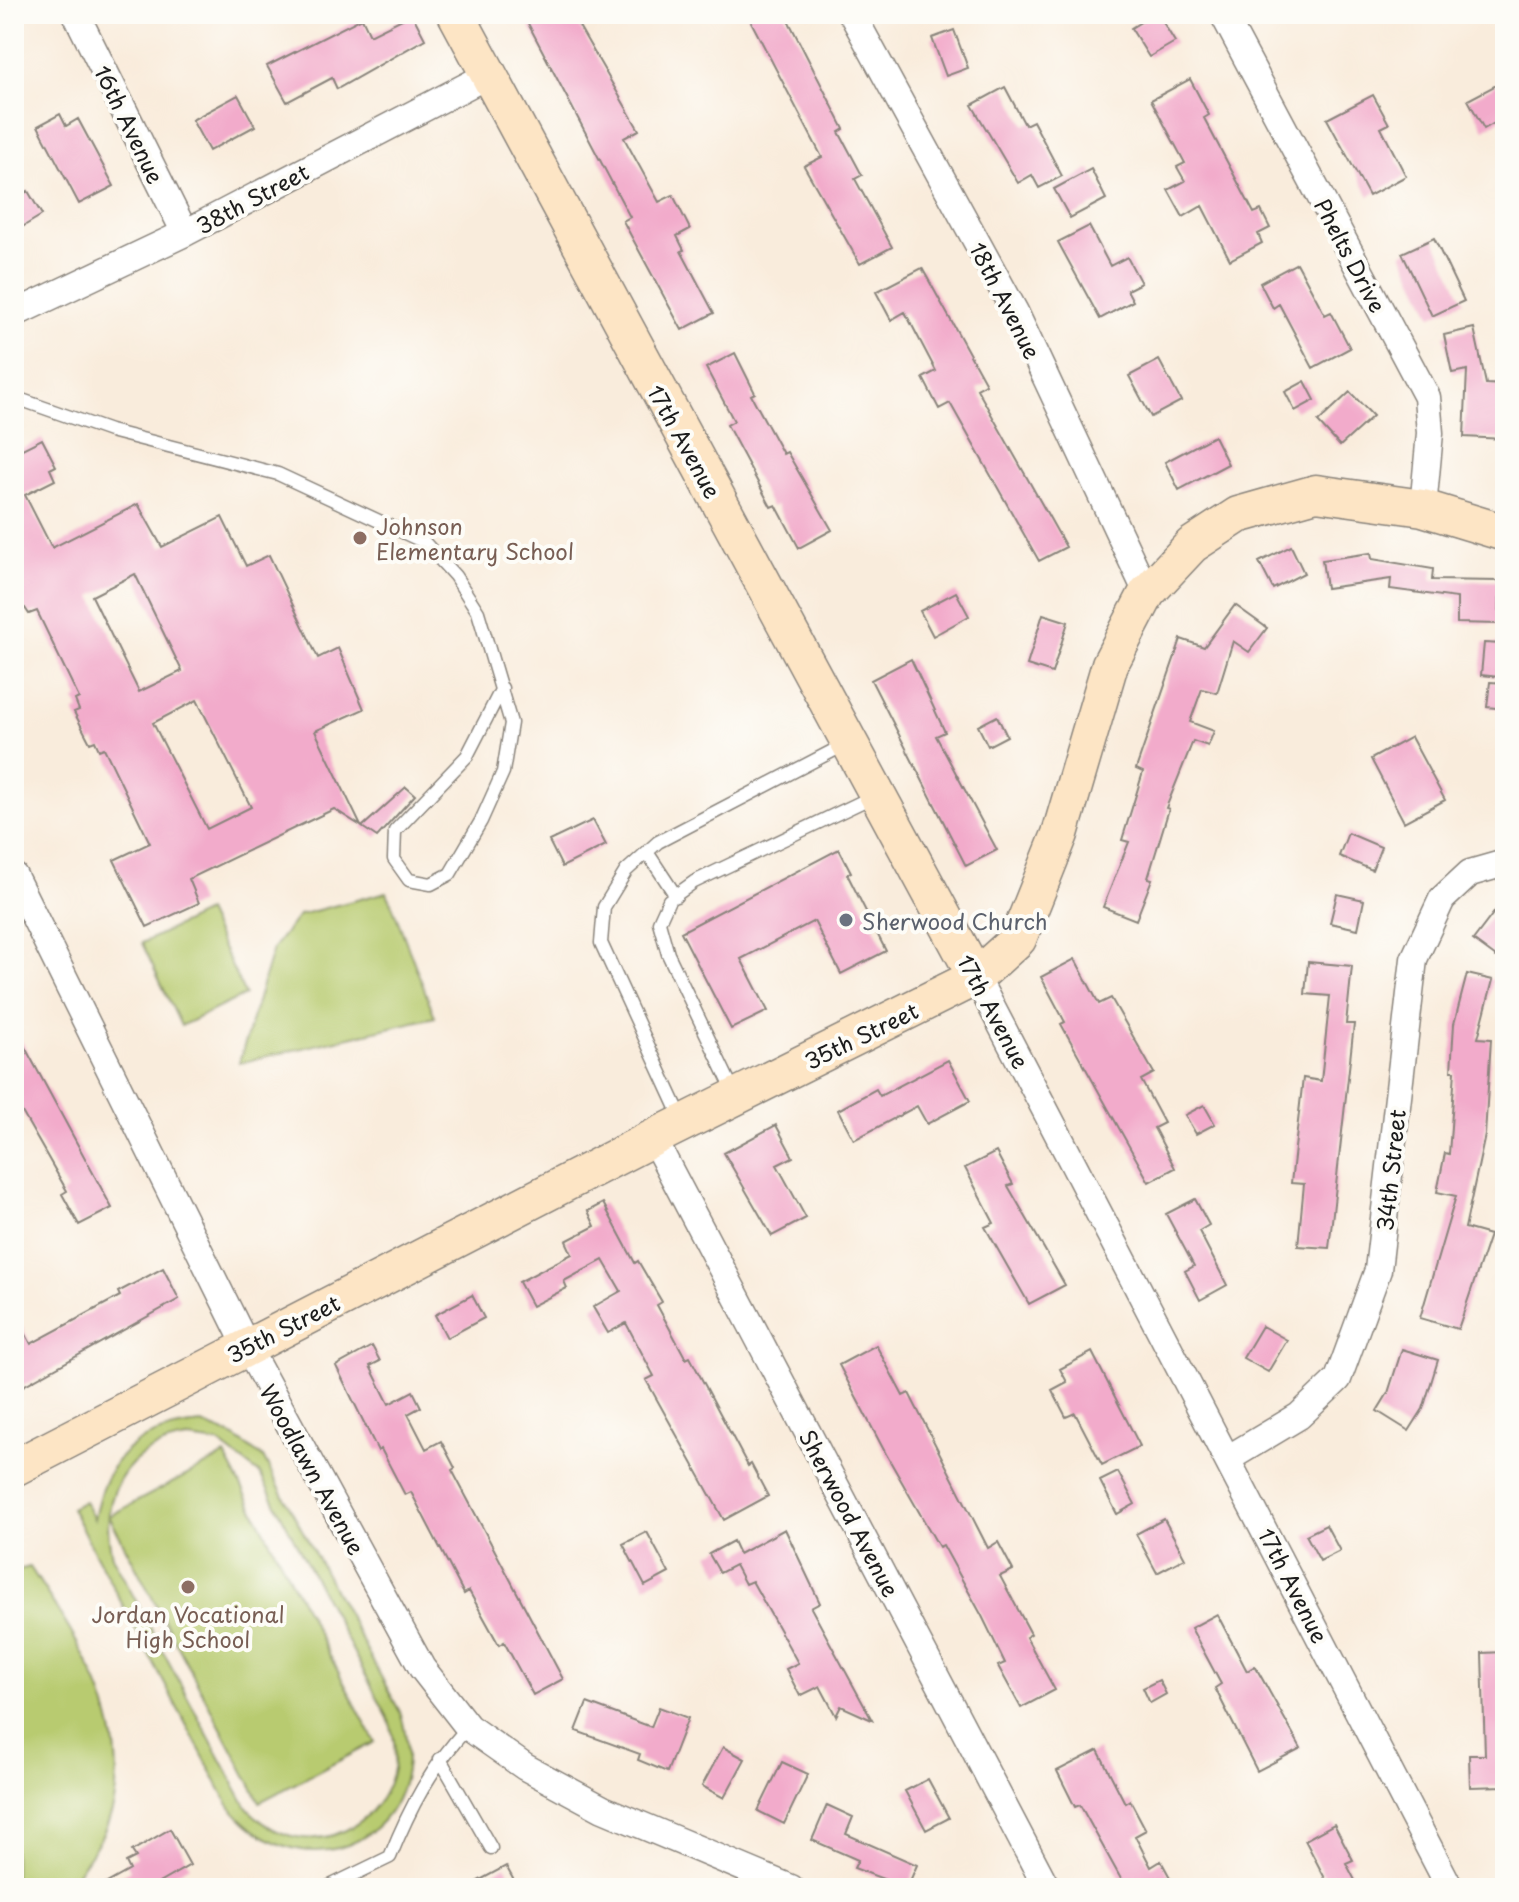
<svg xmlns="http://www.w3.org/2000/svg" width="1519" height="1902" font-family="'Playpen Sans',sans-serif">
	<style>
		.green { fill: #b8cb6f; stroke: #6a7446; stroke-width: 2; fill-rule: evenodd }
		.building { fill: #f2abcb; fill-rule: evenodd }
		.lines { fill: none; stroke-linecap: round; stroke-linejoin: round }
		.lane-casing { stroke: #8a847c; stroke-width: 15 }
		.street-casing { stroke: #8a847c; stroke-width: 29 }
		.secondary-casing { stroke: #8a847c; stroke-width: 39 }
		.lane { stroke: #fff; stroke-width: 12 }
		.street { stroke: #fff; stroke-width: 26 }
		.secondary { stroke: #fde5c5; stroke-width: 36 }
		.education-dot { fill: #8d6e63; stroke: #fdfcf7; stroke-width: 3 }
		.worship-dot { fill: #6b7280; stroke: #fdfcf7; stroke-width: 3 }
		.labels { text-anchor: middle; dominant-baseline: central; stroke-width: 8; stroke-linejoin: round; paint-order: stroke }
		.street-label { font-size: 22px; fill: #1c1c1c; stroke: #fdfcf7 }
		.education-label { font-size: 22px; fill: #785e54; stroke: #fdfcf7; text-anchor: start }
		.worship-label { font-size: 22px; fill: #5b616d; stroke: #fdfcf7; text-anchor: start }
	</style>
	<rect width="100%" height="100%" fill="#fdfcf7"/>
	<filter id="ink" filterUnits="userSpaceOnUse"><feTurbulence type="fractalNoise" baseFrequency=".0125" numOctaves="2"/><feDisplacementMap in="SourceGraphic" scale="16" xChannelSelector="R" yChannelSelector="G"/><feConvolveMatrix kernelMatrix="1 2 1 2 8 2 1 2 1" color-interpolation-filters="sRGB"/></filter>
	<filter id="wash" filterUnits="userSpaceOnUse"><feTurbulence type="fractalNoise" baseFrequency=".006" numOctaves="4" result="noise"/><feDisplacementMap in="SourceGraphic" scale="32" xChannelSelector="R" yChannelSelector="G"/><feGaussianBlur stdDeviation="1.8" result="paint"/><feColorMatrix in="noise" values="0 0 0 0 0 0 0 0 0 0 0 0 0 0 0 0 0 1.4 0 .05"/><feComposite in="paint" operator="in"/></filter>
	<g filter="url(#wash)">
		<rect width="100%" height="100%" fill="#f9ecdc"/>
		<!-- green -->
		<path class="green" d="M 387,892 L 435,1017 L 239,1063 L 273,948 L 299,915 Z
			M 206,912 L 245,995 L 181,1026 L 142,943 Z
			M 202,1424 L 233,1436 L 263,1457 L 400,1712 C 439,1833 306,1902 229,1805 L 71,1508 L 84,1501 L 94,1519 C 105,1455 138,1429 202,1424 ZM 188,1439 L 218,1443 L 260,1474 L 388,1718 C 422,1806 316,1883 247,1808 L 112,1556 C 98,1497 124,1447 188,1439 Z
			M 225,1455 L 375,1742 L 260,1802 L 109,1516 Z
			M 30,1567 C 75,1637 130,1715 114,1803 C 108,1834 84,1864 66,1888 L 14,1888 L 14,1571 Z"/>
		<g id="blocks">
			<!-- building -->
			<path class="building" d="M 412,14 L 425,39 L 337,89 L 332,78 L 287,102 L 267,66 L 362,18 L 370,35 Z
				M 523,14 L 572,14 L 639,130 L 624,138 L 659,202 L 673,195 L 690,229 L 677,236 L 684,250 L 681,251 L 714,313 L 682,330 L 623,221 L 630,217 Z
				M 747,14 L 785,14 L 844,129 L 839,132 L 862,175 L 855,179 L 892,247 L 860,264 L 804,166 L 822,157 Z
				M 1154,14 L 1158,14 L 1175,42 L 1149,57 L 1131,28 Z
				M 954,30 L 968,68 L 946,76 L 932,38 Z
				M 1190,79 L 1209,115 L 1204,118 L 1254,213 L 1261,210 L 1270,228 L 1258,234 L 1262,243 L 1230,260 L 1202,206 L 1183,217 L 1168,190 L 1185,181 L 1177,167 L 1185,163 L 1151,100 Z
				M 1500,83 L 1505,93 L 1505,117 L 1484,129 L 1468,100 Z
				M 1005,87 L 1025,125 L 1033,121 L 1062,176 L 1039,188 L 1032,175 L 1018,183 L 972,105 Z
				M 238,95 L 255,126 L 209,151 L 192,120 Z
				M 1373,95 L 1389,124 L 1381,128 L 1406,176 L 1369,196 L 1327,119 Z
				M 60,114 L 66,126 L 78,119 L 114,186 L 79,204 L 38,126 Z
				M 1091,169 L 1106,199 L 1070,218 L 1054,189 Z
				M 28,191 L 42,215 L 14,232 L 14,200 Z
				M 1089,226 L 1110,266 L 1127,257 L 1141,283 L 1127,290 L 1133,301 L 1100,319 L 1058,242 Z
				M 1434,238 L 1464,301 L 1432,316 L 1402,253 Z
				M 1297,263 L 1325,315 L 1331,312 L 1350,348 L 1313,368 L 1279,304 L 1273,308 L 1260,283 Z
				M 922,268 L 986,384 L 977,389 L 1066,547 L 1039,561 L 950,403 L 939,409 L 923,378 L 936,371 L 905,312 L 891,320 L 876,292 Z
				M 1474,328 L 1486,384 L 1505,385 L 1505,439 L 1464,437 L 1467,370 L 1452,373 L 1444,335 Z
				M 735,353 L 755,393 L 751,395 L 783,454 L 787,452 L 832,530 L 799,548 L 776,505 L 771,507 L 727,425 L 734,421 L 706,368 Z
				M 1159,360 L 1181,401 L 1151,417 L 1129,376 Z
				M 1305,381 L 1315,400 L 1295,411 L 1285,392 Z
				M 1350,392 L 1373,416 L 1340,446 L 1318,422 Z
				M 1214,436 L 1228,464 L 1179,490 L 1165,462 Z
				M 42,439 L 56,466 L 50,469 L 55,480 L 25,495 L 52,548 L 138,504 L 162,547 L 222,517 L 246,566 L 269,555 L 318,658 L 338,648 L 364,709 L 315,731 L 361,826 L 334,809 L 189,879 L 199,903 L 147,927 L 114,860 L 150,843 L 104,748 L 99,750 L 95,741 L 90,743 L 74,712 L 79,710 L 75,700 L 79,698 L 37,611 L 29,614 L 25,608 L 22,609 L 14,593 L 14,453 ZM 135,574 L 182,671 L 139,692 L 92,596 ZM 197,700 L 251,807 L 207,829 L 153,723 Z
				M 1291,546 L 1304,573 L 1273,589 L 1259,562 Z
				M 1371,553 L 1372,559 L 1433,569 L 1432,580 L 1500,581 L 1499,624 L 1457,623 L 1457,598 L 1390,589 L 1391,579 L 1326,588 L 1322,560 Z
				M 956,592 L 969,616 L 933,636 L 920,611 Z
				M 1235,605 L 1267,628 L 1249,652 L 1233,641 L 1217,693 L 1202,689 L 1190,722 L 1214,731 L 1208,746 L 1193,741 L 1166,808 L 1169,809 L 1148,878 L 1152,879 L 1136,920 L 1103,907 L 1129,842 L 1122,840 L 1143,772 L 1136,769 L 1181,639 L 1204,647 Z
				M 1043,614 L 1068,622 L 1052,673 L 1027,665 Z
				M 1484,643 L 1502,644 L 1499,677 L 1481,675 Z
				M 911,659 L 945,732 L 936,736 L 997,850 L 966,866 L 871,680 Z
				M 1490,682 L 1505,683 L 1505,709 L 1487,707 Z
				M 997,716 L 1007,736 L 988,746 L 978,726 Z
				M 1411,737 L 1445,800 L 1404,822 L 1371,759 Z
				M 406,787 L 415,795 L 377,837 L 362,827 Z
				M 593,820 L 606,845 L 562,867 L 549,841 Z
				M 1348,833 L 1381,847 L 1372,870 L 1339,856 Z
				M 839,849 L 851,872 L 847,874 L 886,951 L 841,974 L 814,921 L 741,959 L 768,1011 L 731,1029 L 681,932 Z
				M 1337,894 L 1364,900 L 1358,929 L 1330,923 Z
				M 1505,898 L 1505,946 L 1496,957 L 1473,940 Z
				M 1075,959 L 1099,1004 L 1111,998 L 1154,1073 L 1141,1080 L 1164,1123 L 1154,1128 L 1175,1168 L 1149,1182 L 1061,1024 L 1065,1022 L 1041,977 Z
				M 1308,962 L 1352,966 L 1346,1024 L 1354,1024 L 1329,1248 L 1298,1246 L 1304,1184 L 1291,1183 L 1303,1078 L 1321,1081 L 1330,996 L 1305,994 Z
				M 1467,974 L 1493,980 L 1478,1038 L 1491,1039 L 1485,1135 L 1465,1228 L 1490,1235 L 1458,1329 L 1420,1318 L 1456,1196 L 1437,1192 L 1445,1153 L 1449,1154 L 1455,1071 L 1451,1071 L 1454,1024 Z
				M 14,1027 L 112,1208 L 79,1225 L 62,1194 L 67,1191 L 14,1098 Z
				M 948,1060 L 970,1101 L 927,1124 L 917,1106 L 854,1140 L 838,1110 L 876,1089 L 880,1096 Z
				M 1204,1105 L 1215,1124 L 1196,1134 L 1185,1115 Z
				M 776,1125 L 793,1157 L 777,1165 L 806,1218 L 772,1236 L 724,1153 Z
				M 996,1152 L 1013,1184 L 1008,1186 L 1065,1285 L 1029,1304 L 985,1227 L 994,1223 L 965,1168 Z
				M 1195,1199 L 1209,1225 L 1199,1231 L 1227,1285 L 1200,1300 L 1185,1271 L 1194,1266 L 1166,1214 Z
				M 603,1203 L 635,1263 L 638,1261 L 662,1302 L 657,1305 L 686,1359 L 690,1357 L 748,1466 L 751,1464 L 768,1496 L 724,1520 L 646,1380 L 654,1376 L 626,1323 L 608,1333 L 593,1307 L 621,1291 L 603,1260 L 564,1281 L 567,1288 L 532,1306 L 519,1282 L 572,1254 L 566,1241 L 595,1226 L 588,1211 Z
				M 163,1268 L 179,1299 L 14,1391 L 14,1312 L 31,1344 L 120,1296 L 118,1292 Z
				M 472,1295 L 484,1318 L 447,1338 L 435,1315 Z
				M 1262,1326 L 1287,1340 L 1268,1372 L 1243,1358 Z
				M 876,1345 L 903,1396 L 909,1393 L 988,1548 L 998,1542 L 1013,1570 L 1000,1576 L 1031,1634 L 1026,1637 L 1055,1690 L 1021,1708 L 998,1666 L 1005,1663 L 982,1616 L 943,1545 L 939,1547 L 886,1454 L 839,1365 Z
				M 372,1346 L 380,1361 L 370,1366 L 389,1404 L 413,1391 L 421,1407 L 408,1414 L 426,1449 L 441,1441 L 455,1468 L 452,1470 L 563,1679 L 533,1695 L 504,1642 L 499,1645 L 469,1591 L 464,1594 L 411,1492 L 405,1495 L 381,1449 L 378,1451 L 336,1366 Z
				M 1402,1349 L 1438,1360 L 1423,1409 L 1409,1431 L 1377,1411 L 1388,1393 Z
				M 1092,1352 L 1140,1446 L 1102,1465 L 1075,1413 L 1066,1417 L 1052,1390 L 1067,1382 L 1060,1369 Z
				M 1118,1472 L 1135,1504 L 1117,1514 L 1100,1481 Z
				M 1164,1519 L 1185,1558 L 1157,1573 L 1136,1534 Z
				M 1326,1525 L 1340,1551 L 1320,1561 L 1306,1535 Z
				M 785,1529 L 820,1603 L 811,1608 L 872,1720 L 841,1706 L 836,1716 L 820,1686 L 800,1696 L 786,1669 L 798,1663 L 752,1581 L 745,1584 L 735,1565 L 720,1573 L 709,1554 L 733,1541 L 739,1554 Z
				M 647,1532 L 669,1573 L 645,1586 L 623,1544 Z
				M 1217,1614 L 1247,1671 L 1255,1666 L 1301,1748 L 1257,1771 L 1215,1688 L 1221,1684 L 1191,1628 Z
				M 1505,1652 L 1505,1786 L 1470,1787 L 1469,1755 L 1485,1755 L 1482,1653 Z
				M 1159,1680 L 1166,1694 L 1150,1703 L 1143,1688 Z
				M 587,1703 L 651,1727 L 659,1707 L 688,1718 L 667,1772 L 638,1760 L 640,1754 L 576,1731 Z
				M 723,1747 L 745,1759 L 724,1798 L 702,1786 Z
				M 1098,1750 L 1125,1803 L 1130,1800 L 1146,1830 L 1135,1836 L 1151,1867 L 1161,1861 L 1172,1881 L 1159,1888 L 1126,1888 L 1080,1805 L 1075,1807 L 1057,1771 Z
				M 782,1762 L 808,1774 L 784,1824 L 758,1811 Z
				M 928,1779 L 949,1818 L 926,1830 L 905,1791 Z
				M 827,1805 L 853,1817 L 846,1834 L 917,1865 L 907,1888 L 854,1868 L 858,1860 L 812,1840 Z
				M 1334,1824 L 1353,1860 L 1346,1863 L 1359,1888 L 1330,1888 L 1305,1840 Z
				M 170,1829 L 190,1865 L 150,1888 L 98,1888 L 130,1870 L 126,1862 L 136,1857 L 132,1851 Z
				M 506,1866 L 518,1888 L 465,1888 Z"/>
		</g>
	</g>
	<g filter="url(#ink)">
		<use href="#blocks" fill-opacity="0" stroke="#8a847c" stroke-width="2"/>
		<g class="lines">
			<!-- lane casing -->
			<g class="lane-casing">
				<path id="lane" d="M 14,392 L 19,399 L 110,431 L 278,474 L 424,542 L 455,576 L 478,612 L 511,723 L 503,772 L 481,821 L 450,874 L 431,884 L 409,880 L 394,859 L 395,831 L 467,756 L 502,688
					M 647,852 L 676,896
					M 735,1094 L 668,954 L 659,922 L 669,900 L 694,882 L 874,796
					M 683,1121 L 601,943 L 604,907 L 626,871 L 658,842 L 846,744
					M 440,1759 L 491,1848
					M 326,1888 L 390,1857 C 410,1807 432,1766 468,1727"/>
			</g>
			<!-- street casing -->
			<g class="street-casing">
				<path id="street" d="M 76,14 L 185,233
					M 852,14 L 1015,312 L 1147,593
					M 1223,14 L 1427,397 L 1430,433 L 1423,508
					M 14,314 L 185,233 L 486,76
					M 14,876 L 247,1347 L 422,1668 L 468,1727 L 525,1767 L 603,1809 L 791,1888
					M 976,977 L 1450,1888
					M 653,1138 L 1047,1888
					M 1229,1458 L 1299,1416 L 1338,1379 L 1378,1270 L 1414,959 L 1442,899 L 1470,873 L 1505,863"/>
			</g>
			<!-- secondary casing -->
			<g class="secondary-casing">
				<path id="secondary" d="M 456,14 L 976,977
					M 14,1468 L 653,1138 L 976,977 L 1018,939 L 1060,834 L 1110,664 L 1147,593 L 1192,545 L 1238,515 L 1316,493 L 1423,508 L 1505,533"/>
			</g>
			<!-- lane -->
			<use href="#lane" class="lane"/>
			<!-- street -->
			<use href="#street" class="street"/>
			<!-- secondary -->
			<use href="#secondary" class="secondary"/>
		</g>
	</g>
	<!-- markers -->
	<g class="education-dot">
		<circle cx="360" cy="538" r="8"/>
		<circle cx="188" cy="1587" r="8"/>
	</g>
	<circle class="worship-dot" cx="846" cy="920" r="8"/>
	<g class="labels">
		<!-- street labels -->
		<g class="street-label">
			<text transform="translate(130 124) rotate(64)">16th Avenue</text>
			<text transform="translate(252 198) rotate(-28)">38th Street</text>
			<text transform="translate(1351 255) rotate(62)">Phelts Drive</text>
			<text transform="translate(1006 300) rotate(63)">18th Avenue</text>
			<text transform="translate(685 441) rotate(61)">17th Avenue</text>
			<text transform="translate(994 1011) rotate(62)">17th Avenue</text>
			<text transform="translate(861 1035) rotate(-26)">35th Street</text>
			<text transform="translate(1390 1170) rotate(-84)">34th Street</text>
			<text transform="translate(283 1328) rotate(-27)">35th Street</text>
			<text transform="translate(313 1469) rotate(61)">Woodlawn Avenue</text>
			<text transform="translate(850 1513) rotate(62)">Sherwood Avenue</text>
			<text transform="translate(1294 1585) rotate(63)">17th Avenue</text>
		</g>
		<!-- education labels -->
		<g class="education-label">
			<text x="376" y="525">Johnson<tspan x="376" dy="25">Elementary School</tspan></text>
			<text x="188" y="1613" text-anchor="middle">Jordan Vocational<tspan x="188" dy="25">High School</tspan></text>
		</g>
		<!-- worship labels -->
		<g class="worship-label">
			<text x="862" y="920">Sherwood Church</text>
		</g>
	</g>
	<!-- margin -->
	<rect width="1519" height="1902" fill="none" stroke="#fdfcf7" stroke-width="48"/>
</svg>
